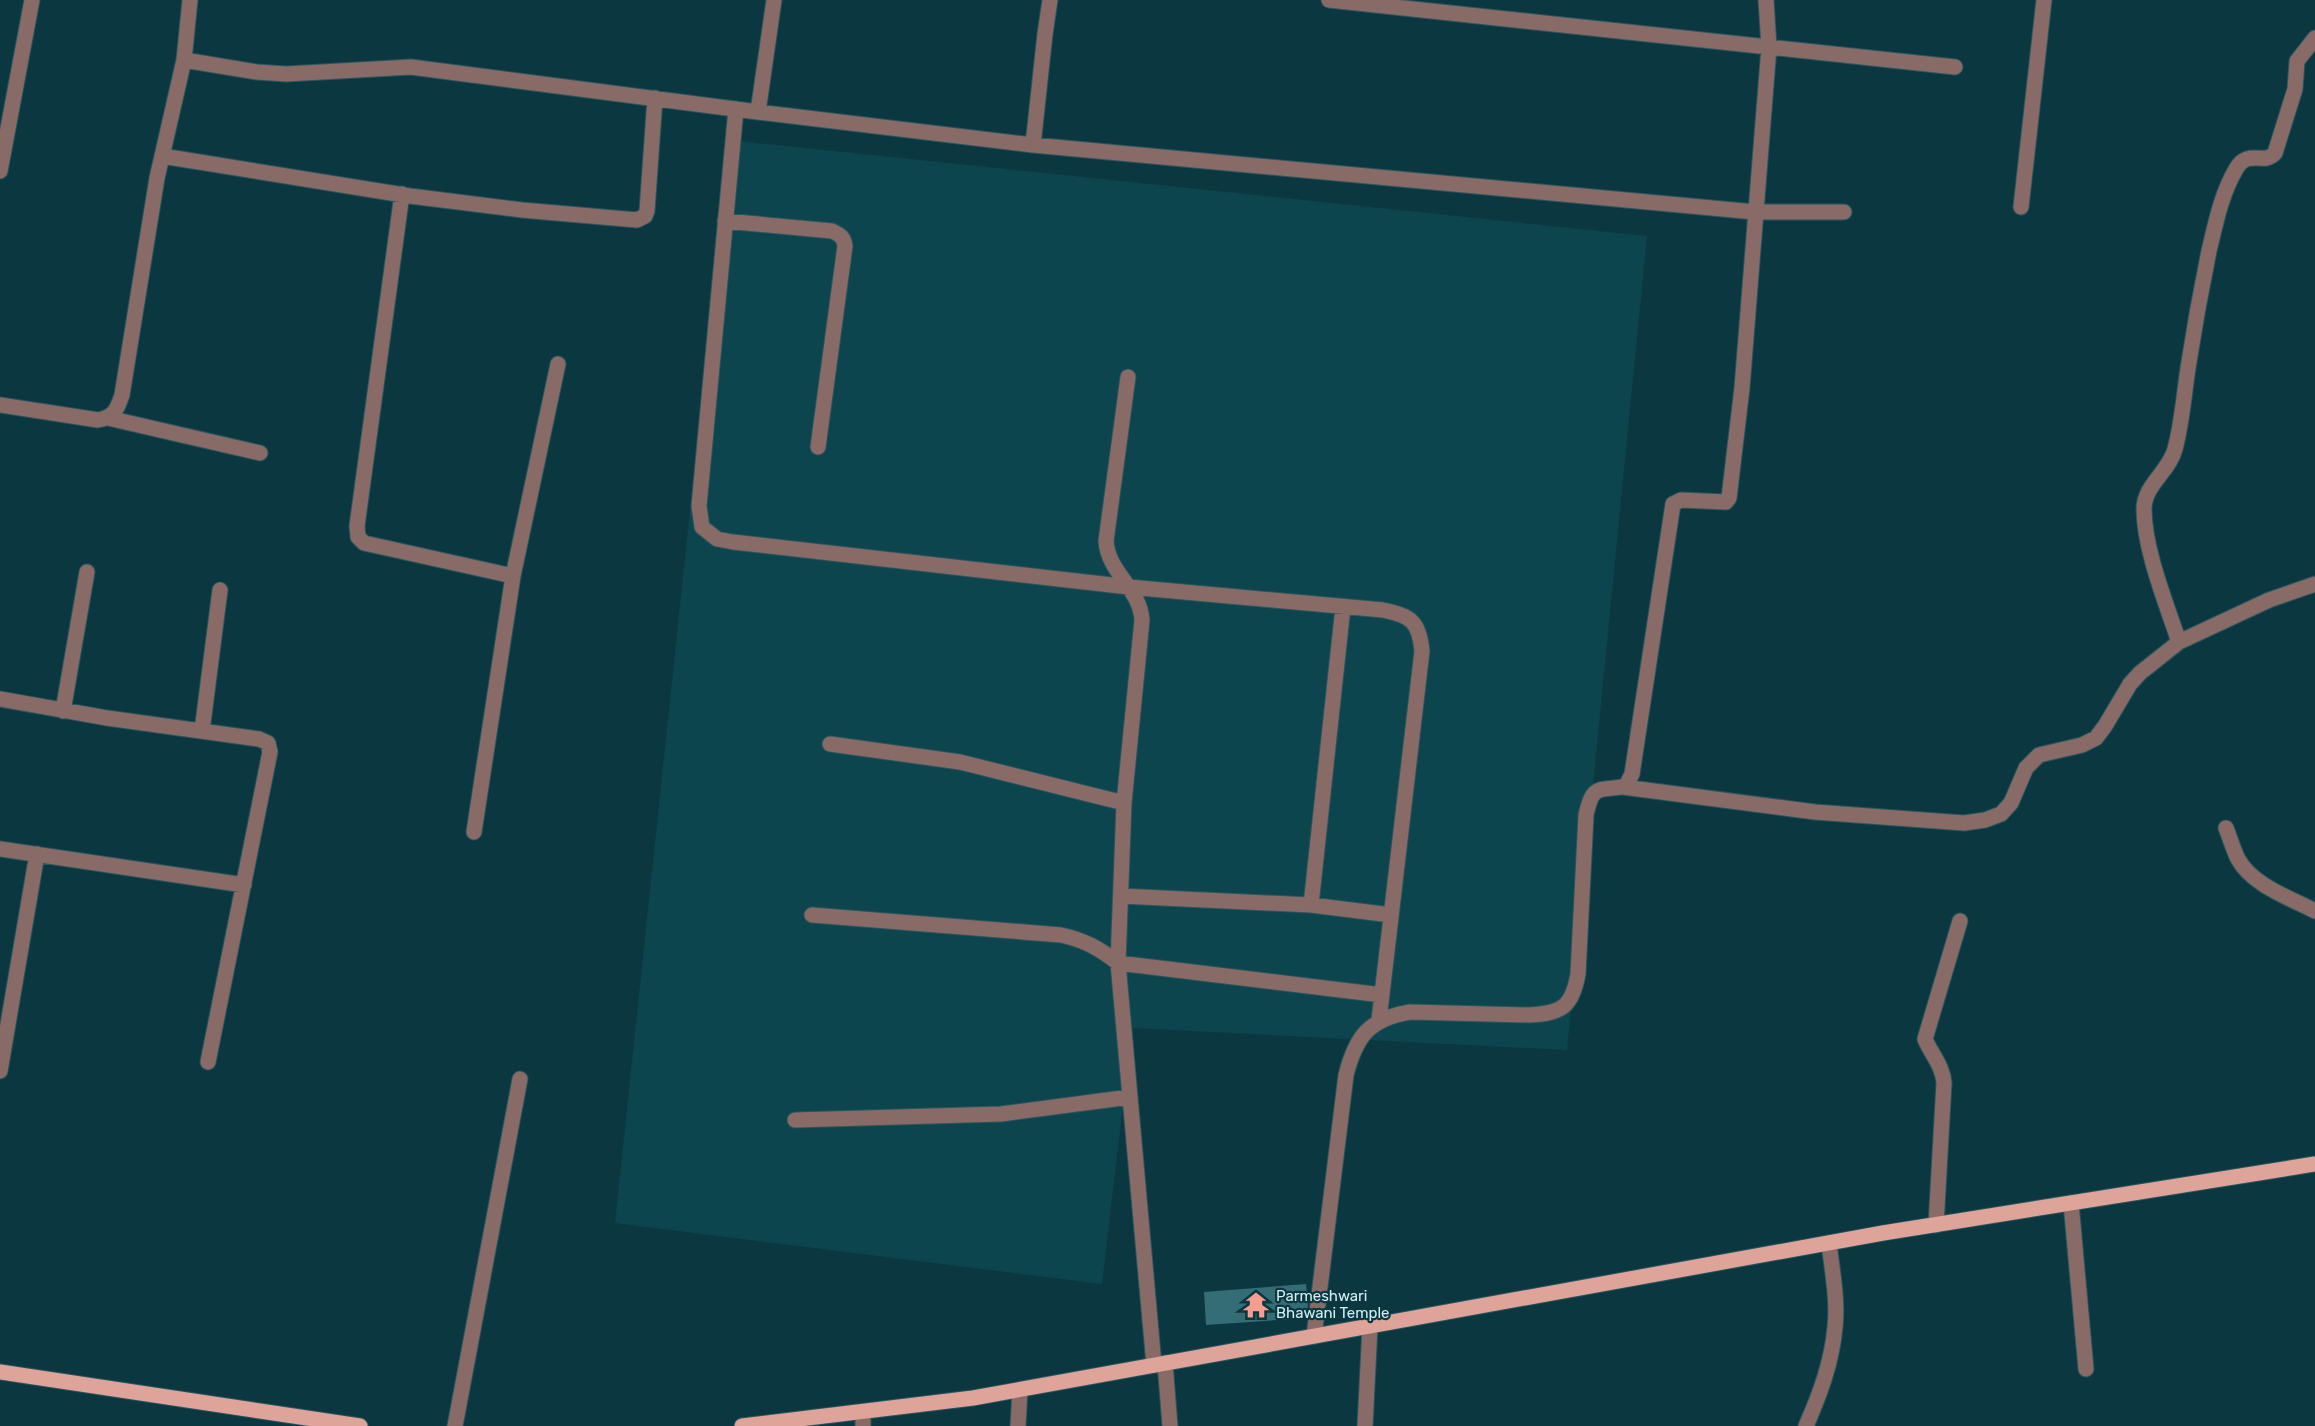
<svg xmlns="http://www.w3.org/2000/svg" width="2315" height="1426" font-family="Rubik,sans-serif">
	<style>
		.built { fill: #0c454d }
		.building { fill: #356d77 }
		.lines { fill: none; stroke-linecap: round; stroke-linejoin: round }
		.minor-casing { stroke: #2b555d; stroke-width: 17 }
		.major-casing { stroke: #2b555d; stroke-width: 17 }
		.minor { stroke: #886b66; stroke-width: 15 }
		.major { stroke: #dea399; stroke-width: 15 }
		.labels { text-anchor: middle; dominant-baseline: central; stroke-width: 4.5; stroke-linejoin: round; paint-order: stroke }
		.poi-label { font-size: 15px; fill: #d3eff5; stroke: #0b3840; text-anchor: start }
	</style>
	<rect width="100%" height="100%" fill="#0b3840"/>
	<!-- built -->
	<path class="built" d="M 729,140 L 1647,236 L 1567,1050 L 1132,1028 L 1102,1284 L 615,1223 Z"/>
	<!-- building -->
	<path class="building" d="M 1306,1284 L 1308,1305 L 1306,1318 L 1206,1325 L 1204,1292 Z"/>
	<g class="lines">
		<!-- minor casing -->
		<g class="minor-casing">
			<path id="minor" d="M 190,0 L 184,60 L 257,72 L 286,74 L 411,67 L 758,112 L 1033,145 L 1755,212 L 1844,212
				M 1329,0 L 1955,67
				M 736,109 L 699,506 L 702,527 L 717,539 L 733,542 L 1129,587 L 1383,610 C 1411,616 1419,621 1422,651 L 1379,1020
				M 758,112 L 774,0
				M 1033,145 L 1045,34 L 1050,0
				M 162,156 L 410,196 L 522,210 L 637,220 L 645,216 L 647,211 L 655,98
				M 0,171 L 32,0
				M 402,194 L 357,526 L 358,537 L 364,543 L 513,576
				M 2021,207 L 2044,0
				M 725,221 L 832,231 C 841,235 844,238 845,246 L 818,447
				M 1128,377 L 1106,541 C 1108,573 1140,588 1142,620 L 1124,803 L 1118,963 L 1154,1365
				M 0,405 L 98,420 C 114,417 117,410 122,395 L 157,178 L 184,60
				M 108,418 L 260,453
				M 2179,642 C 2166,603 2144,549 2144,509 C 2144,485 2169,472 2175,449 C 2182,423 2184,395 2188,368 C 2194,329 2201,290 2209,251 C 2216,222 2221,195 2236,169 C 2248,148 2264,166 2275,153 L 2295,89 L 2297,61 L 2315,38
				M 0,699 L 107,718 L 259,739 L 268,743 L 270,752 L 208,1062
				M 63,711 L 87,572
				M 202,731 L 220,590
				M 830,744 L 960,762 L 1124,803
				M 1623,787 L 1815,812 L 1964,823 L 1985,820 L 2001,814 L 2011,803 L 2026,768 L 2039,755 L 2082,745 L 2096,738 L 2105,726 L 2130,684 L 2140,673 L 2179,642 L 2269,600 L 2315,584
				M 2226,828 C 2230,838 2233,849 2238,859 C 2252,885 2290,898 2315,911
				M 474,832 L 513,576 L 558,364
				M 0,849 L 244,885
				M 1121,896 L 1311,905 L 1391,915
				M 1311,905 L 1343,607
				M 812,915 L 1061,935 C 1084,940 1099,948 1118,963 L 1382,995
				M 0,1071 L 37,854
				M 795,1120 L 1001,1114 L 1130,1097
				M 2071,1203 L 2086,1369
				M 1936,1225 L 1944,1083 C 1943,1066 1931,1054 1925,1039 L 1960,921
				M 1314,1336 L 1346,1075 C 1356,1036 1369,1019 1410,1012 L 1530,1015 C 1562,1013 1572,1007 1578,974 L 1586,815 C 1593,782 1599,792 1626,786 L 1632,774 L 1673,504 L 1681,500 L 1726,502 L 1729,498 L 1742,388 L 1769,47 L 1766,0
				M 1165,1363 L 1170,1426
				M 863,1413 L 863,1426
				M 455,1426 L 520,1079
				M 1018,1426 L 1020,1390
				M 1365,1426 L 1370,1326
				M 1806,1426 C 1820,1394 1832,1362 1835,1327 C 1838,1300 1832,1270 1829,1243"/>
		</g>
		<!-- major casing -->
		<g class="major-casing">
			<path id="major" d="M 0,1372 L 360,1426
				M 742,1426 L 973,1398 L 1883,1233 L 2315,1164"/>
		</g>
		<!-- minor -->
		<use href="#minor" class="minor"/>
		<!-- major -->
		<use href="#major" class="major"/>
	</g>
	<!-- icons -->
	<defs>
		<g id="temple-bare" transform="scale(2.07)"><path d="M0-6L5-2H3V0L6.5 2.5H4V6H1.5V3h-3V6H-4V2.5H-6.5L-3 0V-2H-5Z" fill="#f59d8e" stroke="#0b3840" stroke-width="2.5" paint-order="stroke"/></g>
	</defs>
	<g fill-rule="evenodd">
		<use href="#temple-bare" x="1256" y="1305"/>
	</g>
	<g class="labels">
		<!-- poi labels -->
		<g class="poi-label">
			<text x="1276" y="1296">Parmeshwari<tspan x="1276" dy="17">Bhawani Temple</tspan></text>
		</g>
	</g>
</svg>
